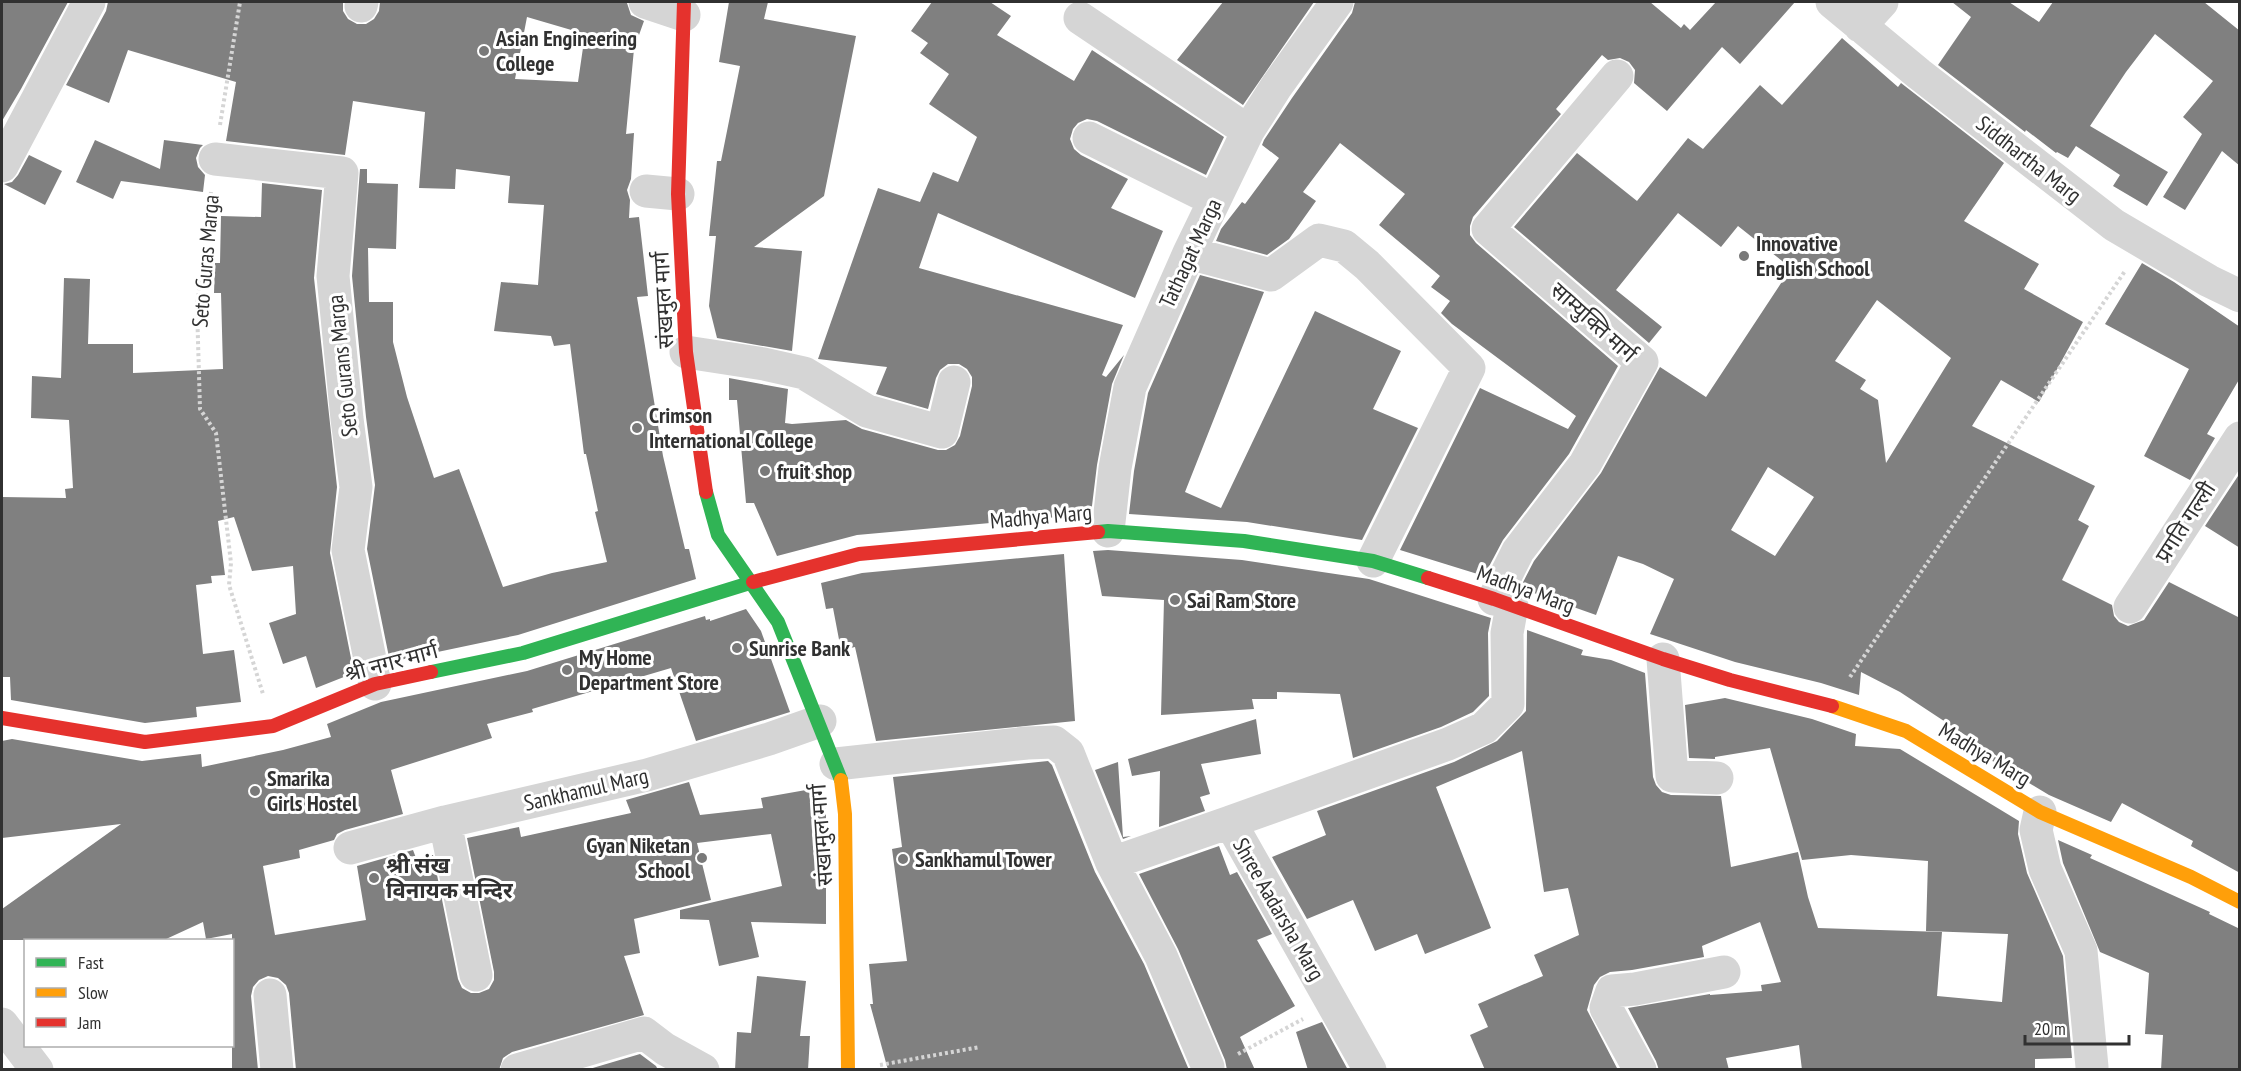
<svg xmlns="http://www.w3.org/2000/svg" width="2241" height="1071" font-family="'PT Sans Narrow','Noto Sans Devanagari',sans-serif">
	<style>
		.building { fill: #808080; fill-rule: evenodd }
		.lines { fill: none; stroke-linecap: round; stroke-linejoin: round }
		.path { stroke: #d5d5d5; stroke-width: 4; stroke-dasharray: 3 3; stroke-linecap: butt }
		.street { stroke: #d5d5d5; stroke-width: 33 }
		.fast { stroke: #30b455; stroke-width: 14 }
		.slow { stroke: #ff9f0a; stroke-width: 14 }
		.jam { stroke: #e5322d; stroke-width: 14 }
		.poi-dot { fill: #797979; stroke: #fff; stroke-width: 2 }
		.labels { text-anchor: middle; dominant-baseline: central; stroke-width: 6; stroke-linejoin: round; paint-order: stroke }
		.poi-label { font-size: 22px; font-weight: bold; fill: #313131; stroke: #fff; text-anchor: start }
		.street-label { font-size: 22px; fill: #313131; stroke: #fff }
	</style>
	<rect width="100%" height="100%" fill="#fff"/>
	<!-- building -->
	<path class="building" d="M 2,2 L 68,2 L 21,89 L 2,121 Z
		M 108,2 L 343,2 L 343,11 L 348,19 L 357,24 L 366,24 L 374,19 L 379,11 L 380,2 L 621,2 L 627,3 L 631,15 L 644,21 L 634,49 L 626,134 L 634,133 L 631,179 L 627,190 L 630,200 L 629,218 L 639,217 L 648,296 L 637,297 L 663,456 L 685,549 L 689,549 L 696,579 L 518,635 L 390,662 L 367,549 L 375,485 L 366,417 L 352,276 L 360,169 L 367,169 L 367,183 L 398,184 L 396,249 L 368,248 L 369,302 L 393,302 L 393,342 L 407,397 L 434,478 L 459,469 L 503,587 L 552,573 L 607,562 L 595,512 L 598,511 L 586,454 L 584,454 L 570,344 L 554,346 L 551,336 L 494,331 L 501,282 L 538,285 L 544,205 L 508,203 L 510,176 L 456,169 L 455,189 L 419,188 L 425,112 L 353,101 L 345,155 L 226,141 L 236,82 L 128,50 L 109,103 L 66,85 L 106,11 ZM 527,17 L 585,34 L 578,82 L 515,79 Z
		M 729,2 L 768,2 L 764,19 L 856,36 L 824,196 L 754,247 L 802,251 L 792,351 L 717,338 L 709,306 L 716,236 L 709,236 L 717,161 L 721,161 L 740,66 L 719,62 Z
		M 932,2 L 990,2 L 1011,16 L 997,35 L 1074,81 L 1092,50 L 1224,137 L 1206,175 L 1097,121 L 1087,119 L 1078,123 L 1073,129 L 1070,139 L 1074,149 L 1081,155 L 1128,179 L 1111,208 L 1163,231 L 1135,298 L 938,213 L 919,268 L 1123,325 L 1102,375 L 1106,377 L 1124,355 L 1112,384 L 1097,465 L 1091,514 L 857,535 L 777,556 L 754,503 L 746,503 L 737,400 L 729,400 L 729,378 L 788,389 L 785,423 L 792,424 L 846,420 L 862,429 L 938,450 L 946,450 L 955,445 L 960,436 L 972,386 L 972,377 L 967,369 L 959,364 L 948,364 L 940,370 L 936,378 L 928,409 L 876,394 L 887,367 L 818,359 L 878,188 L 920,202 L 933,172 L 958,182 L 977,137 L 929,104 L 949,74 L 920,53 L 928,43 L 911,31 Z
		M 1223,2 L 1314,2 L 1243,105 L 1177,60 Z
		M 1355,2 L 1650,2 L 1681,28 L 1684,24 L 1690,30 L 1716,2 L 1795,2 L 1740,64 L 1722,47 L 1667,111 L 1634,83 L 1635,70 L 1629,62 L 1620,58 L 1608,60 L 1602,55 L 1556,109 L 1561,114 L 1473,217 L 1470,226 L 1470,235 L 1476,243 L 1618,366 L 1569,454 L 1503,540 L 1484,576 L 1400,550 L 1480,388 L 1568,429 L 1576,416 L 1452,324 L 1441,313 L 1450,301 L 1431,287 L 1440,276 L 1379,225 L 1405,194 L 1340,143 L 1303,192 L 1316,201 L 1289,239 L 1267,255 L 1216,241 L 1221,229 L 1242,202 L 1245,204 L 1279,158 L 1262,145 L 1264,140 L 1292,98 L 1352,13 Z
		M 1952,2 L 2009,2 L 2039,22 L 2053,2 L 2204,2 L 2240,31 L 2240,166 L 2222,151 L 2185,210 L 2163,197 L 2202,134 L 2183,117 L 2213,81 L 2155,34 L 2126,72 L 2090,126 L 2168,172 L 2147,206 L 2113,186 L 2120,175 L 2076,146 L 2068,158 L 2057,152 L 2056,153 L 2026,130 L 2025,132 L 1938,65 L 1971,17 Z
		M 1842,38 L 1898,87 L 1901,83 L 2004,163 L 1964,221 L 2039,264 L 2024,289 L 2083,322 L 2039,402 L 2001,380 L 1972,426 L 2095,486 L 2078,520 L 2089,526 L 2062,580 L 2112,605 L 2114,616 L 2119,622 L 2128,626 L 2144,620 L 2169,582 L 2240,618 L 2240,873 L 2191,846 L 2193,841 L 2122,803 L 2111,822 L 2049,795 L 1984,756 L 2000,758 L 1900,692 L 1861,672 L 1859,695 L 1821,683 L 1735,662 L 1650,634 L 1674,579 L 1643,564 L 1618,556 L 1596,615 L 1520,588 L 1534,561 L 1601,473 L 1660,367 L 1706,397 L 1791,268 L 1738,226 L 1721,247 L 1678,213 L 1616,290 L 1662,327 L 1649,343 L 1514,227 L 1577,153 L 1637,201 L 1688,138 L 1703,149 L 1760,85 L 1782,105 ZM 1877,300 L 1951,358 L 1886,463 L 1878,400 L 1860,389 L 1866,380 L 1835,361 ZM 1768,467 L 1814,497 L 1775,556 L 1731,530 Z
		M 95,140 L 160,169 L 164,140 L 203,145 L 200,148 L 196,158 L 198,167 L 205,175 L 203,192 L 121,181 L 113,199 L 76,182 Z
		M 29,155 L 62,171 L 45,205 L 4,184 L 12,182 L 18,175 Z
		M 262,183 L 322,190 L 314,278 L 337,487 L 330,553 L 354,673 L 316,688 L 306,656 L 283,664 L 269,623 L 296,614 L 293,566 L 252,571 L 234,517 L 218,521 L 225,575 L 211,576 L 212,583 L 196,585 L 203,654 L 234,650 L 241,702 L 196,707 L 197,717 L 145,723 L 11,700 L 10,677 L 2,677 L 2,497 L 66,498 L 65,489 L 73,488 L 69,420 L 31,418 L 32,376 L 61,378 L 64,278 L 90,279 L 88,344 L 133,344 L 133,373 L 223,369 L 221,293 L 214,293 L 215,263 L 220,263 L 221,216 L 261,217 Z
		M 2142,263 L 2174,282 L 2240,327 L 2240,378 L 2207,434 L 2215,438 L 2190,480 L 2144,456 L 2189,369 L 2105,324 Z
		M 1200,275 L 1264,292 L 1185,492 L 1221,508 L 1315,311 L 1401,351 L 1373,409 L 1418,428 L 1362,540 L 1247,522 L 1129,514 L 1134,471 L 1148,393 Z
		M 2240,473 L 2240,548 L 2205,526 Z
		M 1108,550 L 1242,560 L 1369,579 L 1491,618 L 1488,633 L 1489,696 L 1473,712 L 1441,727 L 1353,758 L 1340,694 L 1277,692 L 1277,699 L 1252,699 L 1254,709 L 1161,715 L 1164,600 L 1102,596 L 1093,551 Z
		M 1064,554 L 1075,721 L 876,741 L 855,647 L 841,650 L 833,608 L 826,609 L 821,583 L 862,573 Z
		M 746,609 L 761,631 L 790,712 L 696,741 L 671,668 L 532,709 L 533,712 L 487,724 L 492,738 L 391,770 L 403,814 L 345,830 L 337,834 L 334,840 L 299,850 L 300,858 L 263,866 L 275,935 L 366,920 L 357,866 L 413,850 L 416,858 L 433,855 L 458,979 L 462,988 L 471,993 L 479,993 L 489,989 L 494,980 L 494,972 L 467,838 L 519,827 L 521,837 L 631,813 L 626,800 L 689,782 L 700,815 L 763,808 L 761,798 L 823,787 L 826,815 L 826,924 L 751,922 L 759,957 L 719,966 L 709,920 L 680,919 L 680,910 L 782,886 L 771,834 L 697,843 L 711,900 L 634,919 L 640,953 L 624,956 L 644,1015 L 512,1052 L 503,1058 L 499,1070 L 296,1070 L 289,993 L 286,985 L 278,978 L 268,976 L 259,980 L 253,987 L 251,996 L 258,1070 L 232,1070 L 232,934 L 206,939 L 203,922 L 164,940 L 2,940 L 2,909 L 121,824 L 2,838 L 2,741 L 12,739 L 142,761 L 201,754 L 202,767 L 283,750 L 331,737 L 327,724 L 381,702 L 527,671 L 705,616 L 706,620 L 710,619 L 710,621 Z
		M 1527,630 L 1583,650 L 1581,655 L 1611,660 L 1645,673 L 1653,777 L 1656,785 L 1662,792 L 1671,795 L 1721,796 L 1731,867 L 1798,852 L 1808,897 L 1818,928 L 1942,932 L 1937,996 L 2002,1002 L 2008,934 L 1926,931 L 1928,861 L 1851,855 L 1802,860 L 1770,748 L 1715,757 L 1715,759 L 1689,758 L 1685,705 L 1725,698 L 1812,719 L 1856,734 L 1855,746 L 1900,749 L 2019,821 L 2018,834 L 2027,873 L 2063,956 L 2072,1058 L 2035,1059 L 2035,1070 L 1802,1070 L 1799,1045 L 1726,1058 L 1729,1070 L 1659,1070 L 1656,1061 L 1628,1008 L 1710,994 L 1710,995 L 1762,991 L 1761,985 L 1781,982 L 1760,922 L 1702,946 L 1704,957 L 1632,970 L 1610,972 L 1600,977 L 1594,985 L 1587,1010 L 1618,1070 L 1485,1070 L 1470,1035 L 1488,1027 L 1478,1004 L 1543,976 L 1534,955 L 1579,935 L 1568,888 L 1544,892 L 1522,751 L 1436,787 L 1491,928 L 1425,954 L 1417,934 L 1375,951 L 1353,900 L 1307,919 L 1272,857 L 1326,835 L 1317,811 L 1454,762 L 1497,741 L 1526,711 Z
		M 1256,719 L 1261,754 L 1201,764 L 1210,794 L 1200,797 L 1205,811 L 1159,827 L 1160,771 L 1132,776 L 1128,759 Z
		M 1048,761 L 1052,765 L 1095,872 L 1144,964 L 1189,1070 L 888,1070 L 870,1004 L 873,1004 L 869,964 L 907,961 L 892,849 L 902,847 L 893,777 Z
		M 1118,762 L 1123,837 L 1131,836 L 1123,839 L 1095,770 Z
		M 2058,840 L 2092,855 L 2090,858 L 2210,912 L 2209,914 L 2240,929 L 2240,1070 L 2161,1070 L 2163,1035 L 2145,1034 L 2149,973 L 2100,952 L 2063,863 Z
		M 1219,846 L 1230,875 L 1237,872 L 1272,934 L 1257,940 L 1295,1006 L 1240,1037 L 1255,1070 L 1227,1070 L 1225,1060 L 1178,949 L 1139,874 Z
		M 757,976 L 806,981 L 800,1036 L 810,1036 L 808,1070 L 735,1070 L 737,1032 L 751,1033 Z
		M 1322,1022 L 1348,1070 L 1308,1070 L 1296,1032 Z
		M 640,1054 L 656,1066 L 658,1070 L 586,1070 Z"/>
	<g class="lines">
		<!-- path -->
		<path class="path" d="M 220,125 L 240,2
			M 211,192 L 197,307 L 200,409 L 216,433 L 231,563 L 229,585 L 263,694
			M 1850,677 L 2125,271
			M 1238,1054 L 1303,1019
			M 880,1065 L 980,1047"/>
		<!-- street -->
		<path class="street" d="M 645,2 L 684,15
			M 1832,2 L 1919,74 L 2114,225 L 2209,281 L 2240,296
			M 361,6 L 362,2
			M 1080,18 L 1248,131
			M 1860,26 L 1882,2
			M 1089,138 L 1214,200
			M 215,159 L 342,173 L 333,276 L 347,419 L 356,487 L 348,550 L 375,684
			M 2,166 L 89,2
			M 646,191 L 678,194
			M 1189,253 L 1271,275 L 1319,240 L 1344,246 L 1367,265 L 1469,368 L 1373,561
			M 686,352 L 764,364 L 804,373 L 867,411 L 942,432 L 954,382
			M 1108,531 L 1115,468 L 1130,387 L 1189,253 L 1248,131 L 1276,87 L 1337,2
			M 1494,599 L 1518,551 L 1585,464 L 1642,362 L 1488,229 L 1617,76
			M 2130,607 L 2240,438
			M 1663,659 L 1672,776 L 1717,778
			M 836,764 L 1027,743 L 1054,742 L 1068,753 L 1112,863 L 1230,822 L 1370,1070
			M 2040,812 L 2036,830 L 2045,869 L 2081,951 L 2092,1067
			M 445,822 L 476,975
			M 1230,822 L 1448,744 L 1484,728 L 1508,704 L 1507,633 L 1512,606
			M 350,848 L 445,822 L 647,775 L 769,739 L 820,721
			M 1112,863 L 1161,956 L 1208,1067
			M 270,995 L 277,1070
			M 2,1024 L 37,1070
			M 517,1070 L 644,1033 L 665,1049 L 703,1070
			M 1640,1070 L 1606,1008 L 1612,991 L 1635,989 L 1724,972"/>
		<!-- fast -->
		<path class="fast" d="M 706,492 L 718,535 L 778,622 L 841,780
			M 1098,532 L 1108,531 L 1244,541 L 1373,561 L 1428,578
			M 431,672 L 523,653 L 753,582"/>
		<!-- slow -->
		<path class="slow" d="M 1832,706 L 1906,731 L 2040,812 L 2191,877 L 2240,902
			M 841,780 L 845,814 L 848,1070"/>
		<!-- jam -->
		<path class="jam" d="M 684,2 L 678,194 L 686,352 L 706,492
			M 1428,578 L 1494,599 L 1663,659 L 1730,680 L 1832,706
			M 753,582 L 859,554 L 1098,532
			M 2,718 L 145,742 L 273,726 L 375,684 L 431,672"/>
	</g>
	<!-- markers -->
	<g class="poi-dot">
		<circle cx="484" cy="51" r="6"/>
		<circle cx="1744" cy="256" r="6"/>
		<circle cx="637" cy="428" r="6"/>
		<circle cx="765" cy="471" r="6"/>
		<circle cx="1175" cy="600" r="6"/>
		<circle cx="737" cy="648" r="6"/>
		<circle cx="567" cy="670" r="6"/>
		<circle cx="255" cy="791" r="6"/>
		<circle cx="702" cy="858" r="6"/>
		<circle cx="903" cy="859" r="6"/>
		<circle cx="374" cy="878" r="6"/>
	</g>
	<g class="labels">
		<!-- poi labels -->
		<g class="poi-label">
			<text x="496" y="38">Asian Engineering<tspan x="496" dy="25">College</tspan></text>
			<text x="1756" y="243">Innovative<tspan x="1756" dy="25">English School</tspan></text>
			<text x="649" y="415">Crimson<tspan x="649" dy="25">International College</tspan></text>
			<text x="777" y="471">fruit shop</text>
			<text x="1187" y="600">Sai Ram Store</text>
			<text x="749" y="648">Sunrise Bank</text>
			<text x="579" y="657">My Home<tspan x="579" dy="25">Department Store</tspan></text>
			<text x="267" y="778">Smarika<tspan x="267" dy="25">Girls Hostel</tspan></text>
			<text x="690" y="845" text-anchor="end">Gyan Niketan<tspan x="690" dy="25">School</tspan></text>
			<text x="915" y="859">Sankhamul Tower</text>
			<text x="386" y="865">श्री संख<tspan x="386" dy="25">विनायक मन्दिर</tspan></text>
		</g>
		<!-- street labels -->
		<g class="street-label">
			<text transform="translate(2029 159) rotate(38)">Siddhartha Marg</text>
			<text transform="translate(1190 253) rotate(-65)">Tathagat Marga</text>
			<text transform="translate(205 261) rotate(-85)">Seto Guras Marga</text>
			<text transform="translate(663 300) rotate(-93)">संखमुल मार्ग</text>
			<text transform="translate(1594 322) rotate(42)">साम्युक्ति मार्ग</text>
			<text transform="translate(342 366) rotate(-96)">Seto Gurans Marga</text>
			<text transform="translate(1041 516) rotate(-5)">Madhya Marg</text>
			<text transform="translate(2185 522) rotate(-57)">प्रगति गल्ली</text>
			<text transform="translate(1526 589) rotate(20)">Madhya Marg</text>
			<text transform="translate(391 662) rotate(-15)">श्री नगर मार्ग</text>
			<text transform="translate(1985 754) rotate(31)">Madhya Marg</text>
			<text transform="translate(586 789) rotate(-13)">Sankhamul Marg</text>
			<text transform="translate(821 835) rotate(-94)">संखामुल मार्ग</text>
			<text transform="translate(1279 909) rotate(60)">Shree Aadarsha Marg</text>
		</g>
	</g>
	<!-- border -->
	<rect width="2241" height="1071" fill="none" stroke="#313131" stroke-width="6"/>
	<!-- legend -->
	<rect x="24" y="939" width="210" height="108" fill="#ffffff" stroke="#adadad" stroke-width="1.5"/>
	<rect x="36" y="958" width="30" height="9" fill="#30b455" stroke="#adadad" stroke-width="1.5"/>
	<text x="78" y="969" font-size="18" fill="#313131">Fast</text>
	<rect x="36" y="988" width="30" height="9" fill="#ff9f0a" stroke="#adadad" stroke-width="1.5"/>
	<text x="78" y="999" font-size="18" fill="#313131">Slow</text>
	<rect x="36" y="1018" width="30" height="9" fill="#e5322d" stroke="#adadad" stroke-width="1.5"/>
	<text x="78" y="1029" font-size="18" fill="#313131">Jam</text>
	<!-- scale -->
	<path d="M2025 1035v9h104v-9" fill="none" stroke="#313131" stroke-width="3"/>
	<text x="2034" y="1035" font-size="18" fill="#313131" stroke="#ffffff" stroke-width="4.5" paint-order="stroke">20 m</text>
</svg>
